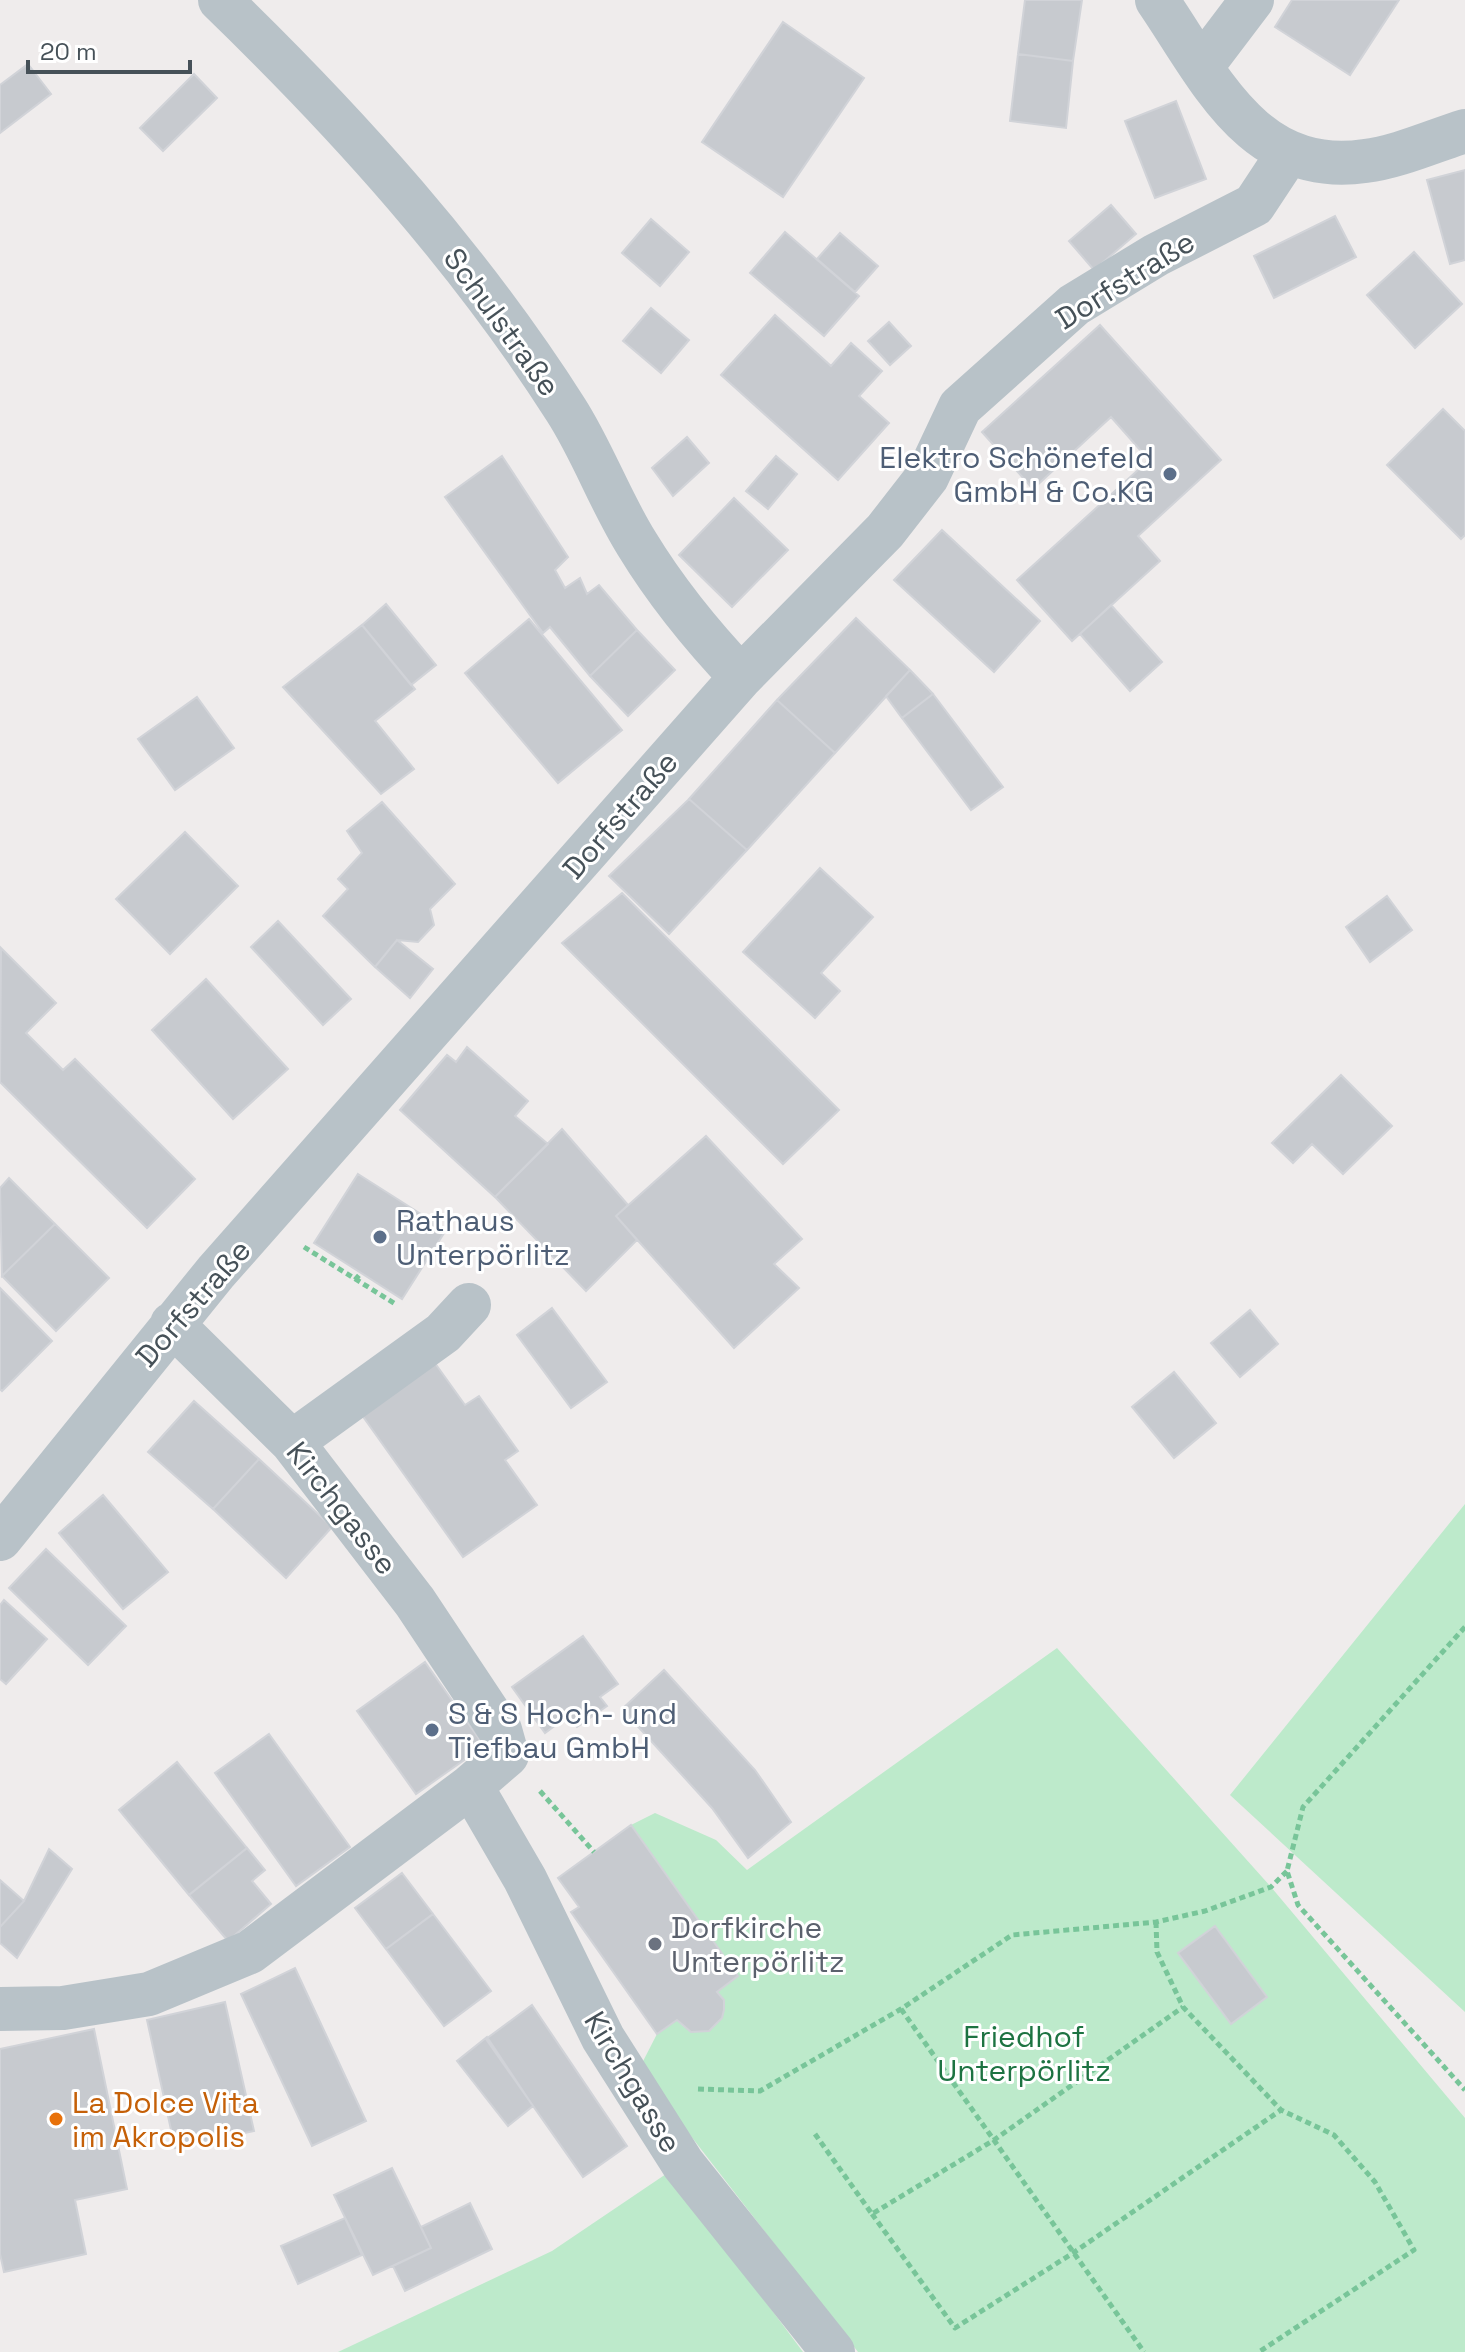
<svg xmlns="http://www.w3.org/2000/svg" width="1465" height="2352" font-family="'Space Grotesk',sans-serif">
	<style>
		.green { fill: #bdeacb }
		.building { fill: #c7cacf; stroke: #d1d3d8; stroke-width: 2 }
		.lines { fill: none; stroke-linecap: round; stroke-linejoin: round }
		.path { stroke: #78c599; stroke-width: 5; stroke-dasharray: 6 4; stroke-linecap: butt }
		.minor { stroke: #b8c2c8; stroke-width: 44 }
		.service-dot { fill: #5c6f8a; stroke: #fff; stroke-width: 3 }
		.worship-dot { fill: #6b7280; stroke: #fff; stroke-width: 3 }
		.food-dot { fill: #e8710a; stroke: #fff; stroke-width: 3 }
		.labels { text-anchor: middle; dominant-baseline: central; stroke-width: 6; stroke-linejoin: round; paint-order: stroke }
		.street-label { font-size: 30px; fill: #465158; stroke: #fff }
		.service-label { font-size: 30px; fill: #4e5e75; stroke: #fff; text-anchor: start }
		.worship-label { font-size: 30px; fill: #5b616d; stroke: #fff; text-anchor: start }
		.park-label { font-size: 30px; fill: #1d7342; stroke: #fff }
		.food-label { font-size: 30px; fill: #c56008; stroke: #fff; text-anchor: start }
	</style>
	<rect width="100%" height="100%" fill="#efecec"/>
	<!-- green -->
	<path class="green" d="M 1465,1504 L 1465,2012 L 1230,1795 Z
		M 1057,1648 L 1271,1887 L 1465,2118 L 1465,2352 L 858,2352 L 639,2069 L 657,2034 L 677,2020 C 698,2048 739,2020 717,1992 L 738,1976 L 631,1825 L 655,1813 L 716,1840 L 747,1870 Z
		M 669,2172 L 803,2352 L 338,2352 L 552,2251 Z"/>
	<!-- building -->
	<path class="building" d="M 1025,0 L 1082,0 L 1073,61 L 1018,54 Z
		M 1292,0 L 1399,0 L 1350,75 L 1275,27 Z
		M 783,22 L 864,78 L 783,197 L 702,142 Z
		M 1018,54 L 1073,61 L 1066,128 L 1010,121 Z
		M 28,64 L 51,94 L 0,133 L 0,85 Z
		M 194,74 L 217,98 L 163,151 L 140,128 Z
		M 1176,101 L 1206,179 L 1155,198 L 1125,121 Z
		M 1465,170 L 1465,260 L 1450,264 L 1427,180 Z
		M 1111,205 L 1136,234 L 1094,270 L 1069,241 Z
		M 1335,216 L 1356,257 L 1274,298 L 1254,256 Z
		M 651,219 L 689,252 L 660,286 L 622,253 Z
		M 785,232 L 859,296 L 824,336 L 750,273 Z
		M 840,233 L 878,266 L 855,292 L 817,259 Z
		M 1414,252 L 1462,304 L 1415,348 L 1367,295 Z
		M 651,308 L 689,340 L 661,373 L 623,341 Z
		M 775,315 L 831,366 L 851,343 L 882,371 L 859,396 L 889,423 L 838,480 L 721,375 Z
		M 889,322 L 911,346 L 890,365 L 868,341 Z
		M 1100,325 L 1221,460 L 1138,536 L 1160,561 L 1072,641 L 1017,580 L 1149,460 L 1111,417 L 1033,489 L 982,432 Z
		M 1443,409 L 1465,431 L 1465,535 L 1461,539 L 1387,465 Z
		M 687,437 L 709,463 L 673,496 L 652,468 Z
		M 502,456 L 568,557 L 555,570 L 565,588 L 580,578 L 587,594 L 599,585 L 637,630 L 590,676 L 550,627 L 543,633 L 445,497 Z
		M 776,456 L 797,474 L 768,509 L 746,491 Z
		M 734,498 L 788,550 L 732,607 L 679,555 Z
		M 942,530 L 1040,621 L 994,672 L 894,580 Z
		M 386,604 L 436,665 L 411,685 L 362,625 Z
		M 1111,605 L 1162,662 L 1130,691 L 1080,634 Z
		M 856,618 L 910,670 L 835,753 L 777,700 Z
		M 529,619 L 622,730 L 558,783 L 465,673 Z
		M 362,625 L 415,689 L 375,721 L 414,769 L 381,794 L 283,687 Z
		M 637,630 L 675,670 L 628,716 L 590,676 Z
		M 910,670 L 933,694 L 902,718 L 886,696 Z
		M 933,694 L 1003,787 L 971,810 L 902,718 Z
		M 197,697 L 234,748 L 175,790 L 138,739 Z
		M 777,700 L 835,753 L 747,850 L 689,799 Z
		M 689,799 L 747,850 L 669,934 L 609,876 Z
		M 382,802 L 455,884 L 430,909 L 434,925 L 418,942 L 397,940 L 375,967 L 323,916 L 348,889 L 338,879 L 362,853 L 347,831 Z
		M 185,832 L 238,886 L 170,954 L 116,899 Z
		M 820,868 L 873,917 L 821,973 L 840,991 L 815,1018 L 743,952 Z
		M 622,893 L 839,1110 L 783,1164 L 562,943 Z
		M 1387,896 L 1412,930 L 1370,962 L 1346,927 Z
		M 278,921 L 351,999 L 323,1025 L 251,947 Z
		M 397,940 L 433,969 L 410,998 L 375,967 Z
		M 1,948 L 56,1003 L 26,1033 L 63,1070 L 75,1059 L 195,1179 L 147,1228 L 0,1082 Z
		M 206,979 L 288,1069 L 233,1119 L 152,1030 Z
		M 467,1047 L 528,1101 L 515,1116 L 548,1144 L 495,1197 L 400,1110 L 447,1055 L 456,1062 Z
		M 1341,1075 L 1392,1126 L 1343,1174 L 1312,1144 L 1293,1163 L 1272,1143 Z
		M 562,1129 L 628,1205 L 616,1216 L 637,1240 L 586,1291 L 495,1197 Z
		M 706,1136 L 802,1239 L 774,1264 L 799,1288 L 734,1348 L 616,1216 Z
		M 358,1174 L 446,1230 L 402,1299 L 314,1243 Z
		M 9,1178 L 55,1224 L 2,1276 L 0,1188 Z
		M 55,1224 L 109,1278 L 56,1331 L 2,1276 Z
		M 0,1288 L 52,1341 L 2,1391 L 0,1389 Z
		M 552,1308 L 607,1382 L 571,1408 L 517,1335 Z
		M 1250,1310 L 1278,1344 L 1240,1377 L 1211,1343 Z
		M 432,1359 L 465,1405 L 479,1396 L 518,1451 L 505,1460 L 537,1505 L 463,1557 L 359,1411 Z
		M 1174,1372 L 1216,1423 L 1174,1458 L 1132,1407 Z
		M 194,1401 L 259,1459 L 213,1509 L 148,1452 Z
		M 259,1459 L 332,1527 L 286,1578 L 213,1509 Z
		M 103,1495 L 168,1572 L 123,1609 L 59,1533 Z
		M 46,1549 L 126,1626 L 88,1665 L 9,1588 Z
		M 4,1600 L 47,1639 L 6,1684 L 0,1679 L 0,1605 Z
		M 583,1636 L 618,1684 L 600,1697 L 607,1706 L 577,1727 L 568,1716 L 545,1733 L 512,1687 Z
		M 425,1662 L 484,1746 L 416,1794 L 357,1711 Z
		M 664,1670 L 755,1770 L 791,1822 L 748,1858 L 712,1808 L 622,1709 Z
		M 269,1734 L 350,1847 L 296,1886 L 215,1773 Z
		M 177,1762 L 247,1848 L 189,1895 L 119,1810 Z
		M 631,1825 L 738,1976 L 717,1992 L 724,2000 L 724,2010 L 722,2018 L 709,2031 L 691,2032 L 677,2020 L 657,2034 L 571,1912 L 579,1907 L 558,1878 Z
		M 247,1848 L 265,1870 L 252,1881 L 271,1904 L 228,1941 L 189,1895 Z
		M 49,1849 L 72,1869 L 17,1958 L 0,1943 L 0,1927 L 24,1901 Z
		M 402,1873 L 433,1914 L 386,1949 L 355,1908 Z
		M 0,1880 L 24,1901 L 0,1927 Z
		M 433,1914 L 491,1991 L 444,2026 L 386,1949 Z
		M 1215,1926 L 1267,1997 L 1231,2024 L 1178,1953 Z
		M 295,1968 L 366,2121 L 312,2146 L 241,1994 Z
		M 225,2002 L 254,2131 L 175,2148 L 147,2020 Z
		M 532,2005 L 627,2146 L 583,2177 L 486,2039 Z
		M 94,2029 L 127,2189 L 75,2200 L 86,2254 L 4,2272 L 0,2254 L 0,2049 Z
		M 487,2037 L 533,2106 L 508,2126 L 457,2061 Z
		M 392,2168 L 431,2248 L 373,2275 L 334,2195 Z
		M 470,2203 L 492,2249 L 405,2291 L 393,2266 L 431,2248 L 421,2227 Z
		M 345,2218 L 362,2255 L 298,2284 L 281,2246 Z"/>
	<g class="lines">
		<!-- path -->
		<path class="path" d="M 304,1247 L 397,1305
			M 355,1280 L 361,1273
			M 1465,1627 L 1303,1807 L 1287,1871 L 1298,1905 L 1465,2090
			M 540,1791 L 594,1852
			M 1156,1922 L 1157,1952 L 1183,2007 L 1281,2110 L 1334,2135 L 1375,2182 L 1414,2250 L 1259,2352
			M 901,2009 L 1144,2352
			M 698,2089 L 760,2091 L 901,2009 L 1012,1935 L 1156,1922 L 1205,1911 L 1271,1887 L 1287,1871
			M 815,2134 L 872,2214 L 994,2140 L 1183,2007
			M 872,2214 L 955,2328 L 1073,2253 L 1281,2110"/>
		<!-- minor -->
		<path class="minor" d="M 220,0 C 348,124 470,259 566,410 C 593,452 610,501 637,544 C 665,590 703,637 741,677
			M 1157,0 C 1211,79 1253,177 1365,161 C 1398,157 1433,141 1465,131
			M 1202,66 L 1252,0
			M 172,1324 L 292,1442 L 415,1602 L 500,1730 L 507,1755 L 471,1786 L 525,1879 L 603,2038 L 683,2164 L 833,2352
			M 292,1442 L 443,1333 L 469,1305
			M 0,1539 L 216,1272 L 741,677 L 885,531 L 927,477 L 960,407 L 1074,305 L 1156,255 L 1254,205 L 1287,155
			M 0,2009 L 63,2008 L 149,1994 L 250,1952 L 471,1786"/>
	</g>
	<!-- markers -->
	<g class="service-dot">
		<circle cx="1170" cy="474" r="8"/>
		<circle cx="380" cy="1237" r="8"/>
		<circle cx="432" cy="1730" r="8"/>
	</g>
	<circle class="worship-dot" cx="655" cy="1944" r="8"/>
	<circle class="food-dot" cx="56" cy="2119" r="8"/>
	<g class="labels">
		<!-- street labels -->
		<g class="street-label">
			<text transform="translate(1125 280) rotate(-32)">Dorfstraße</text>
			<text transform="translate(502 322) rotate(54)">Schulstraße</text>
			<text transform="translate(620 815) rotate(-49)">Dorfstraße</text>
			<text transform="translate(193 1303) rotate(-49)">Dorfstraße</text>
			<text transform="translate(342 1508) rotate(52)">Kirchgasse</text>
			<text transform="translate(633 2082) rotate(59)">Kirchgasse</text>
		</g>
		<!-- service labels -->
		<g class="service-label">
			<text x="1154" y="457" text-anchor="end">Elektro Schönefeld<tspan x="1154" dy="34">GmbH &amp; Co.KG</tspan></text>
			<text x="396" y="1220">Rathaus<tspan x="396" dy="34">Unterpörlitz</tspan></text>
			<text x="448" y="1713">S &amp; S Hoch- und<tspan x="448" dy="34">Tiefbau GmbH</tspan></text>
		</g>
		<!-- worship labels -->
		<g class="worship-label">
			<text x="671" y="1927">Dorfkirche<tspan x="671" dy="34">Unterpörlitz</tspan></text>
		</g>
		<!-- park labels -->
		<g class="park-label">
			<text x="1024" y="2036">Friedhof<tspan x="1024" dy="34">Unterpörlitz</tspan></text>
		</g>
		<!-- food labels -->
		<g class="food-label">
			<text x="72" y="2102">La Dolce Vita<tspan x="72" dy="34">im Akropolis</tspan></text>
		</g>
	</g>
	<!-- scale -->
	<path d="M28 60v12h162v-12" fill="none" stroke="#465158" stroke-width="4"/>
	<text x="40" y="60" font-size="24" fill="#465158" stroke="#ffffff" stroke-width="6" paint-order="stroke">20 m</text>
</svg>
